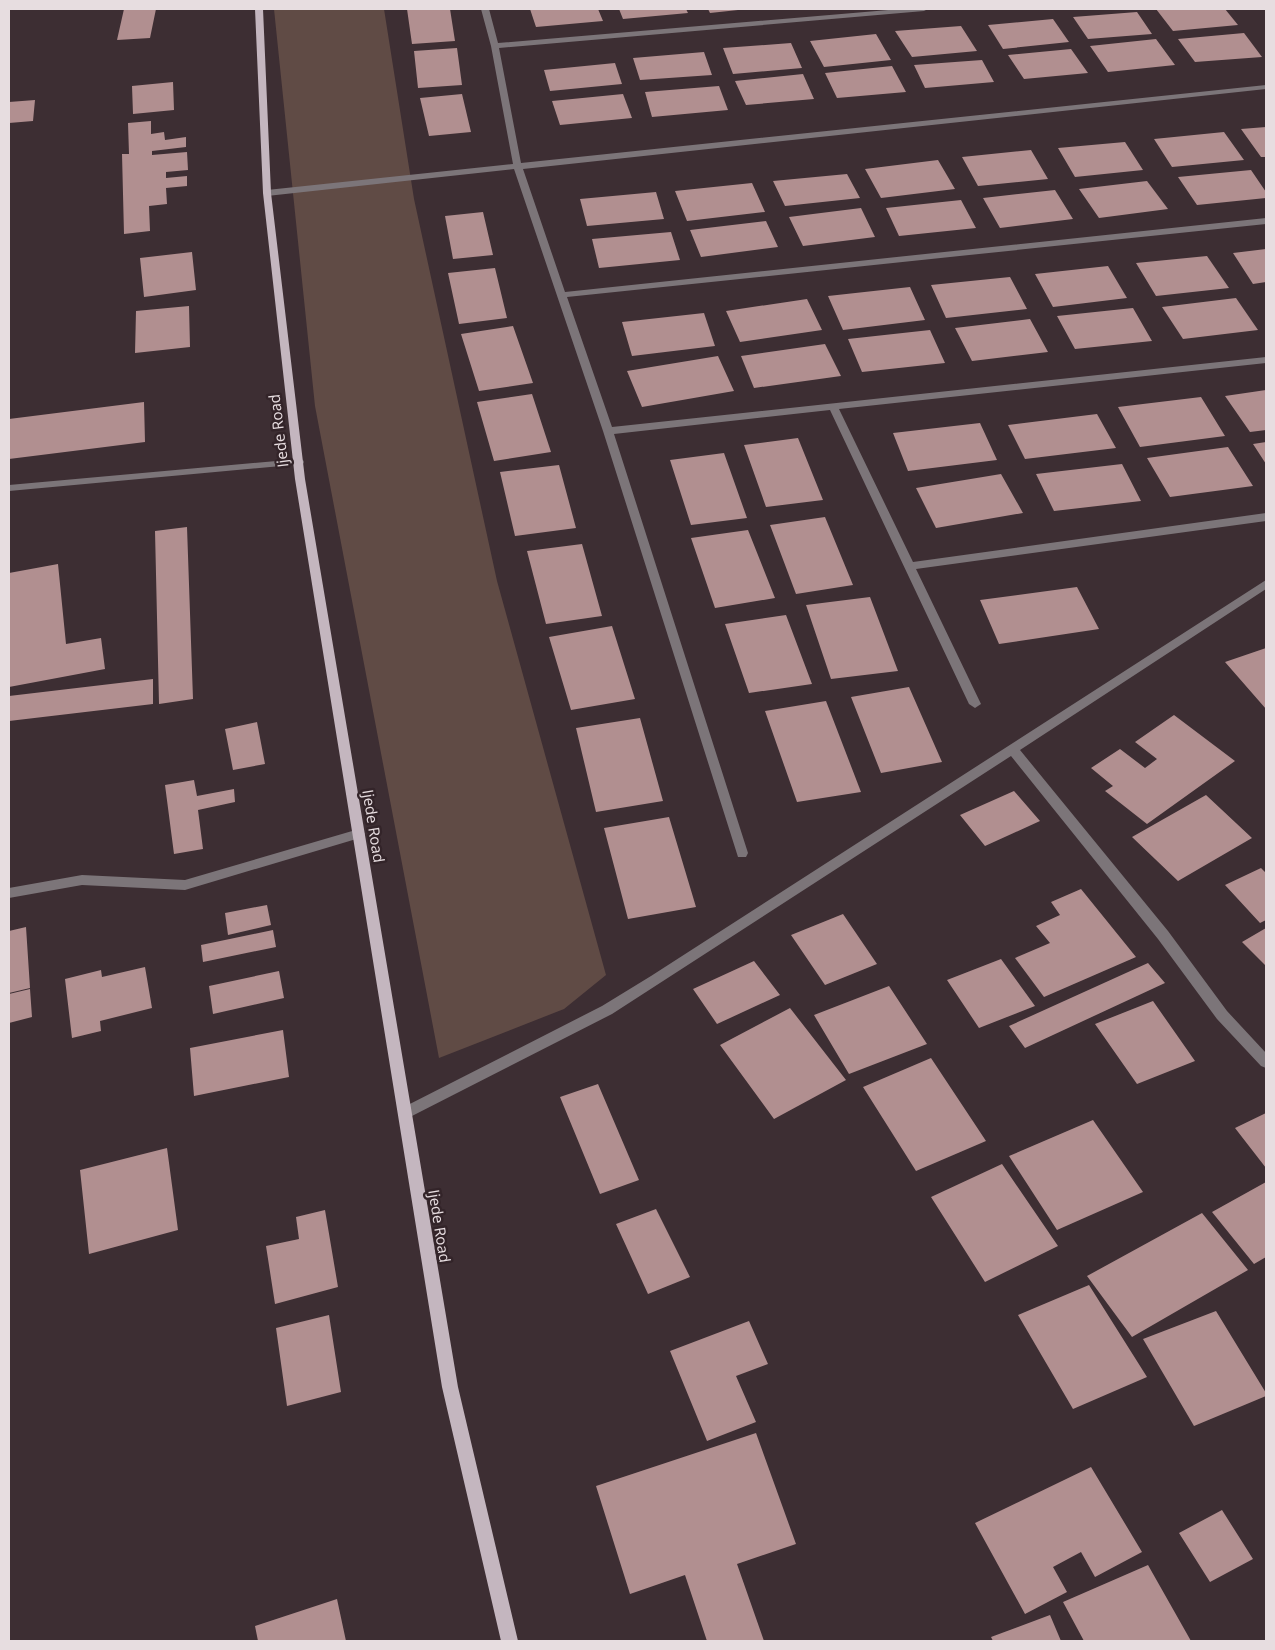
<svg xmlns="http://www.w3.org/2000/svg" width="1275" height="1650" font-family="'Open Sans',sans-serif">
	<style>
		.green { fill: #604b45 }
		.building { fill: #b18f90 }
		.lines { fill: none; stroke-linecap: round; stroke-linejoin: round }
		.minor { fill: #7c7579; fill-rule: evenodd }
		.major { fill: #c4b6bf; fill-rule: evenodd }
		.labels { text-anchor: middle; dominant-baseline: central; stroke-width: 5; stroke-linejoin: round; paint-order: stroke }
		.street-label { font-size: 15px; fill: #e7dde0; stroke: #332429 }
	</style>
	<rect width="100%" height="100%" fill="#3d2e33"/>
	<!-- green -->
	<path class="green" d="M 274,9 L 384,9 L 414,199 L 497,581 L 606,975 L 564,1009 L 439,1058 L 315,406 Z"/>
	<!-- building -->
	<path class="building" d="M 124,9 L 156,9 L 150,38 L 117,40 Z
		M 407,9 L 450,9 L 455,41 L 412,44 Z
		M 530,9 L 598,9 L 603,21 L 536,27 Z
		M 619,9 L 686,9 L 688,13 L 623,19 Z
		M 708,9 L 738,9 L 738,10 L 710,13 Z
		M 1156,9 L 1225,9 L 1238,25 L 1173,31 Z
		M 1137,12 L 1152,34 L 1088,39 L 1073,17 Z
		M 1053,19 L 1069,42 L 1003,49 L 988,25 Z
		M 961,26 L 977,51 L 912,57 L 895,31 Z
		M 1244,33 L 1262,57 L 1195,62 L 1178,39 Z
		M 876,34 L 891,60 L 824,67 L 810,41 Z
		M 1156,39 L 1175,65 L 1108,72 L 1090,46 Z
		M 791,43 L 802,68 L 733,74 L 723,48 Z
		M 457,48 L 462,85 L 418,88 L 414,51 Z
		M 1071,49 L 1088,73 L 1024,79 L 1008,55 Z
		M 704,52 L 712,75 L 640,80 L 633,58 Z
		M 982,60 L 994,82 L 925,88 L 914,65 Z
		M 615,63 L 622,84 L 550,91 L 544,70 Z
		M 892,66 L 906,92 L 837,98 L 825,73 Z
		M 803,74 L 814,99 L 746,105 L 735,81 Z
		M 173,82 L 174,110 L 133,114 L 132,86 Z
		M 719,86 L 728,110 L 652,117 L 645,92 Z
		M 462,94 L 471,132 L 429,136 L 420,98 Z
		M 623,94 L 632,118 L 560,125 L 552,101 Z
		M 35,100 L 33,121 L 9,123 L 9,102 Z
		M 151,121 L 151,134 L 164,132 L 165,140 L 186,137 L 186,147 L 152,151 L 152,155 L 187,152 L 188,170 L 166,172 L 166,178 L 187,176 L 187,186 L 166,188 L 167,204 L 149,206 L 150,231 L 124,234 L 122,154 L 129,154 L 128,123 Z
		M 1266,127 L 1266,157 L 1261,157 L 1241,129 Z
		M 1224,132 L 1244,160 L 1172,167 L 1154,139 Z
		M 1125,142 L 1143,170 L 1075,177 L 1058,148 Z
		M 1031,150 L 1048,179 L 978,186 L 962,157 Z
		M 938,160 L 955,189 L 881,198 L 865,169 Z
		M 1251,170 L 1266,192 L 1266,198 L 1197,205 L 1178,177 Z
		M 847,174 L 860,198 L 785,206 L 773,181 Z
		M 1147,181 L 1168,209 L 1099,218 L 1079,189 Z
		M 752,183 L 765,212 L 687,221 L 675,191 Z
		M 1055,190 L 1073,219 L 1000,228 L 983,198 Z
		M 656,192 L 664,219 L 587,226 L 580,199 Z
		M 961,200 L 976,228 L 899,236 L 886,208 Z
		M 861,208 L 875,237 L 803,246 L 789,217 Z
		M 483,212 L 493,255 L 453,259 L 445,216 Z
		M 766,221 L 778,247 L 701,257 L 690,230 Z
		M 671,232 L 680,260 L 599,268 L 592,239 Z
		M 1266,249 L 1266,282 L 1253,284 L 1233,253 Z
		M 192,252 L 196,290 L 144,297 L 140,258 Z
		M 1207,256 L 1229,288 L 1156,296 L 1136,263 Z
		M 1108,266 L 1127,298 L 1053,307 L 1035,274 Z
		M 495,268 L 507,318 L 459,324 L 448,273 Z
		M 1010,277 L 1027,309 L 946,318 L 931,285 Z
		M 910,287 L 925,320 L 843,330 L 828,296 Z
		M 1236,298 L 1258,330 L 1183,339 L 1162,307 Z
		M 807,299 L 822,330 L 740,342 L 726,311 Z
		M 189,306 L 190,347 L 135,353 L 136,311 Z
		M 1133,308 L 1152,341 L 1075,349 L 1057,316 Z
		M 704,313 L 715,346 L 632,356 L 622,322 Z
		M 1030,319 L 1048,352 L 972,361 L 955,328 Z
		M 513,326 L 533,383 L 479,391 L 461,334 Z
		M 930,330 L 945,363 L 862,372 L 848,339 Z
		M 825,344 L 841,376 L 754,388 L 741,356 Z
		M 718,356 L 734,391 L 642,407 L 627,371 Z
		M 1266,390 L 1266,430 L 1250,432 L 1225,396 Z
		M 532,394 L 551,452 L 494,461 L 477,402 Z
		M 1201,397 L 1225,436 L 1140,447 L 1118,407 Z
		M 144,402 L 145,442 L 9,459 L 9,419 Z
		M 1097,414 L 1116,448 L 1025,459 L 1008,425 Z
		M 980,423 L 997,460 L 908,471 L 893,433 Z
		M 798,438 L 823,500 L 766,507 L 744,445 Z
		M 1266,442 L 1266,464 L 1253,444 Z
		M 1228,447 L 1253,486 L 1170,497 L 1147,458 Z
		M 724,453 L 747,518 L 691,525 L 670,460 Z
		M 1122,464 L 1141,501 L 1054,511 L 1036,474 Z
		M 559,465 L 576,528 L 515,536 L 500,472 Z
		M 1001,474 L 1023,513 L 936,528 L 916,488 Z
		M 825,517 L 853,585 L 796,594 L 770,525 Z
		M 187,527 L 193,699 L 159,704 L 155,531 Z
		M 748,530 L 775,598 L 715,608 L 691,538 Z
		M 582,544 L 602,616 L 546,624 L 527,551 Z
		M 58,564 L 66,644 L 101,638 L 105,669 L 9,687 L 9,573 Z
		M 1077,587 L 1099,629 L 999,644 L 980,600 Z
		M 870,597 L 898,671 L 831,679 L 806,605 Z
		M 786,615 L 812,684 L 749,693 L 725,624 Z
		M 612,626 L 635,699 L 571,710 L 549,637 Z
		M 1266,648 L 1266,709 L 1225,662 Z
		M 153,679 L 153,704 L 9,721 L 9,696 Z
		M 909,687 L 942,762 L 881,773 L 851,697 Z
		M 826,701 L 861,792 L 797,802 L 765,711 Z
		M 1174,715 L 1235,761 L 1147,824 L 1105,791 L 1113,786 L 1091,768 L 1120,749 L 1145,768 L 1157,759 L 1135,742 Z
		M 640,718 L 663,801 L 596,812 L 576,728 Z
		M 257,722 L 265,764 L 233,770 L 225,729 Z
		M 194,780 L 197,796 L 234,789 L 235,802 L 198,810 L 203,849 L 174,854 L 165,785 Z
		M 1014,791 L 1040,821 L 985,846 L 960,815 Z
		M 1206,795 L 1252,838 L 1178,881 L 1132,837 Z
		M 669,817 L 696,907 L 628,919 L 604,828 Z
		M 1261,868 L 1266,873 L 1266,920 L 1260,923 L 1225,885 Z
		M 1081,889 L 1136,957 L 1044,997 L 1015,958 L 1050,943 L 1036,926 L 1060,915 L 1051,902 Z
		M 267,905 L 271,925 L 228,935 L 225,913 Z
		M 843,914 L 877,964 L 825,985 L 791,935 Z
		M 26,927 L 30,988 L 9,993 L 9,931 Z
		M 1266,928 L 1266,966 L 1242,942 Z
		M 273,930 L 276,947 L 203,962 L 201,945 Z
		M 1001,959 L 1035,1006 L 979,1028 L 947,980 Z
		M 754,961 L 780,995 L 717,1024 L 693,989 Z
		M 1148,963 L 1165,983 L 1025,1048 L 1009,1026 Z
		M 145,967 L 152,1008 L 100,1021 L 101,1031 L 72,1038 L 65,979 L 101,970 L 102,977 Z
		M 279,971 L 284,998 L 213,1014 L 209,986 Z
		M 889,986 L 927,1044 L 849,1074 L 814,1015 Z
		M 30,989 L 32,1017 L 9,1023 L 9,994 Z
		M 1153,1001 L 1195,1061 L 1137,1084 L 1095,1024 Z
		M 790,1008 L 846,1080 L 774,1119 L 720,1045 Z
		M 283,1030 L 289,1077 L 194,1096 L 190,1048 Z
		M 931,1058 L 986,1141 L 916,1171 L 863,1087 Z
		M 598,1084 L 639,1180 L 600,1194 L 560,1097 Z
		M 1266,1113 L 1266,1168 L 1235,1128 Z
		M 1093,1120 L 1143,1192 L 1057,1230 L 1009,1156 Z
		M 167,1148 L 178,1230 L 89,1254 L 80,1170 Z
		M 1002,1164 L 1058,1246 L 985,1282 L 931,1197 Z
		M 1266,1182 L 1266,1257 L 1254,1264 L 1212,1212 Z
		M 656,1209 L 690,1277 L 648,1294 L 616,1224 Z
		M 325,1210 L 338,1287 L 275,1304 L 266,1246 L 299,1239 L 296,1217 Z
		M 1202,1213 L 1248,1270 L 1132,1337 L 1087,1276 Z
		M 1089,1285 L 1147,1377 L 1073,1409 L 1018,1315 Z
		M 1216,1311 L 1266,1393 L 1266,1396 L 1194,1426 L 1143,1339 Z
		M 329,1315 L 341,1392 L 287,1406 L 276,1328 Z
		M 749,1321 L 768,1364 L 736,1376 L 756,1422 L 707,1441 L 670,1351 Z
		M 756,1433 L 796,1544 L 737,1564 L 764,1641 L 707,1641 L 685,1575 L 630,1594 L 596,1486 Z
		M 1091,1467 L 1142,1552 L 1095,1577 L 1081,1552 L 1053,1567 L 1067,1592 L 1025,1614 L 975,1523 Z
		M 1222,1510 L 1253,1559 L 1210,1582 L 1179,1533 Z
		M 1148,1565 L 1191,1641 L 1084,1641 L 1063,1602 Z
		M 337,1599 L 346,1641 L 258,1641 L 255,1626 Z
		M 1050,1615 L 1061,1641 L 993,1641 L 991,1637 Z"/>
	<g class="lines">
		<!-- minor -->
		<path class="minor" d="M 481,9 L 489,9 L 498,43 L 900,9 L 928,9 L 924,11 L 499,48 L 521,163 L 1266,85 L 1266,89 L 523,169 L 565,292 L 1266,218 L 1266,224 L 567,297 L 612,427 L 1266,357 L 1266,363 L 839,409 L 913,562 L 1266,513 L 1266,521 L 916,569 L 981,704 L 975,708 L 969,704 L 830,410 L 614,434 L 748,853 L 746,857 L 738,857 L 603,431 L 514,169 L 267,196 L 263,193 L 267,190 L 513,164 L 491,46 Z
			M 299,459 L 303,460 L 304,462 L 303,464 L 9,491 L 9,485 Z
			M 1266,580 L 1266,589 L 1020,750 L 1168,931 L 1227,1011 L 1266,1053 L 1266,1068 L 1261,1066 L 1217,1019 L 1158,939 L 1011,756 L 612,1014 L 410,1117 L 405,1119 L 400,1117 L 398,1113 L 400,1109 L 602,1006 L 651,976 Z
			M 359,829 L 363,831 L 365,834 L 363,837 L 185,890 L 82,885 L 9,898 L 9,888 L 82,875 L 185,880 Z"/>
		<!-- major -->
		<path class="major" d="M 255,9 L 263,9 L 271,193 L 305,479 L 458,1387 L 518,1641 L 501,1641 L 442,1387 L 295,479 L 263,193 Z"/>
	</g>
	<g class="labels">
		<!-- street labels -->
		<g class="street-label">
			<text transform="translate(278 431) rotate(-97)">Ijede Road</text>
			<text transform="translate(374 826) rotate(81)">Ijede Road</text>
			<text transform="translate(440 1226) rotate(81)">Ijede Road</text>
		</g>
	</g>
	<!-- border -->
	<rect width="1275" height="1650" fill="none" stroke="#e7dde0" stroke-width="20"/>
</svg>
